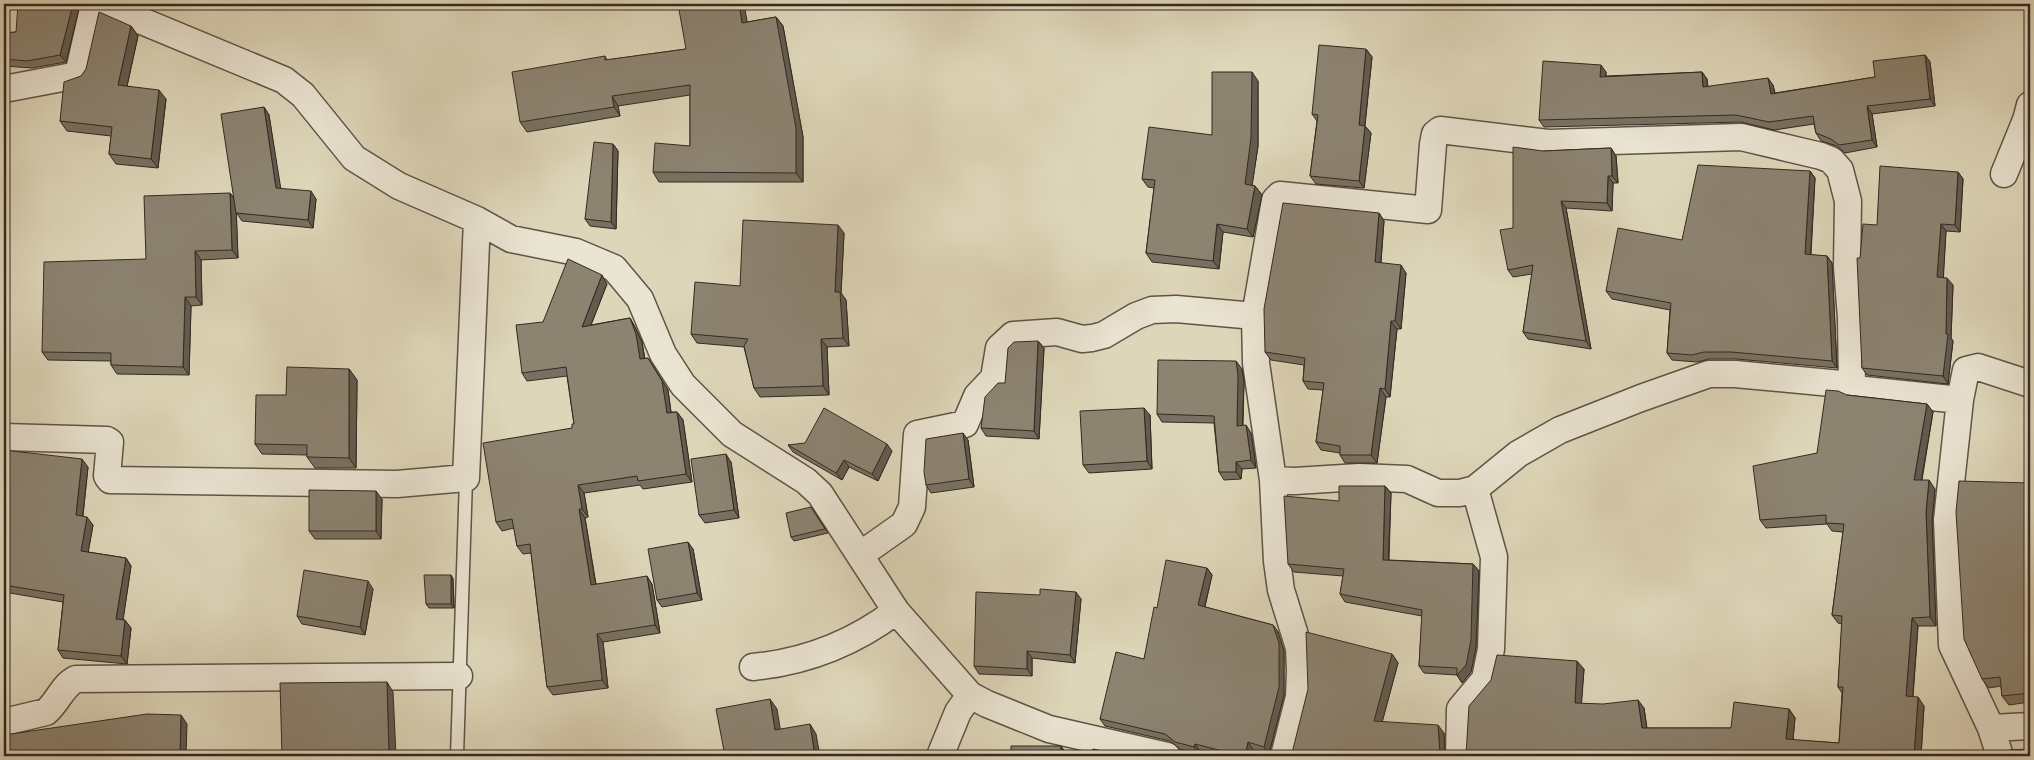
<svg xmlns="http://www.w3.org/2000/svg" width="2034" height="760" font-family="Alegreya,serif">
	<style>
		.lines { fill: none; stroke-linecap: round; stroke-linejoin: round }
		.lane-casing { stroke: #5e5448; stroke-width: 15 }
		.street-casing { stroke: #5e5448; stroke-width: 29 }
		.lane { stroke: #eae4d2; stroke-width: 12 }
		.street { stroke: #eae4d2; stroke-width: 26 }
		.wall { fill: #787161; stroke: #342922 }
		.shaded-wall { fill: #625c4f; stroke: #342922 }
		.building { fill: #8c8371; stroke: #342922 }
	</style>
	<rect width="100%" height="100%" fill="#ded6b9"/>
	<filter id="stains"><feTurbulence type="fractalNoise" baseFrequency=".004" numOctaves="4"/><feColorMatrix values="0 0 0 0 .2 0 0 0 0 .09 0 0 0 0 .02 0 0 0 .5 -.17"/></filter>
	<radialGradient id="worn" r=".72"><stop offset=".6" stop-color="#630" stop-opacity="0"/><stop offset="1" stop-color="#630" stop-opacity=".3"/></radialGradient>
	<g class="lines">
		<!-- lane casing -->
		<g class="lane-casing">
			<path id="lane" d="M 457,756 L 466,478"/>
		</g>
		<!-- street casing -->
		<g class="street-casing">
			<path id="street" d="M 101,4 L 284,80 L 303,95 L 354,158 L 399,186 L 477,220 L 511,239 L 576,252 L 614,268 L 640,299 L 663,354 L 683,385 L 732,434 L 806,481 L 820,494 L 896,611 L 970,695 L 987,704 L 1049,729 L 1167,756
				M 4,89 L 78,75 L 94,4
				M 2004,174 L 2026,120 L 2030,105
				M 1960,400 L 1947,520 L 1952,645 L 1991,728
				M 4,437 L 107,440 L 110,442 L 107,476 L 110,480 L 397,484 L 466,478 L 477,220
				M 1273,480 L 1295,481 L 1359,477 L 1407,479 L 1438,493 L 1460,493 L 1475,489 L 1518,454 L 1560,430 L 1641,398 L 1709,374 L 1735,374 L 1852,385
				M 860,555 L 904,524 L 912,507 L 917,434 L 965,424 L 977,396 L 994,378 L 999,348 L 1013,335 L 1057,332 L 1082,339 L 1092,338 L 1104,335 L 1136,316 L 1152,310 L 1176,309 L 1255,316
				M 753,667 C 805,662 854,643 896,611
				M 4,722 L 46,712 C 58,702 62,686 76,679 L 459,676
				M 940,756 L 958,712 L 970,695
				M 1284,756 L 1299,697 L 1300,671 L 1299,648 L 1281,590 L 1277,561 L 1273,480 L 1256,363 L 1255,316 L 1275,200 L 1280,195 L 1428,210 L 1433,144 L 1435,134 L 1440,130 L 1548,143 L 1741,137 L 1821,156 L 1831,160 L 1840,170 L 1848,201 L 1847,267 L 1851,318 L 1852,385 L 1855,389 L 1960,400 L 1966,370 L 1978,367 L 2030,384
				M 1459,756 L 1460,709 L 1485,679 L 1491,649 L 1494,557 L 1475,489
				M 2000,756 L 1991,728 L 2030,726"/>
		</g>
		<!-- lane -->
		<use href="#lane" class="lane"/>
		<!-- street -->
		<use href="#street" class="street"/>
	</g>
	<!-- wall -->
	<path class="wall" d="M 80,4 L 66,62 L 32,68 L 4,66 L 4,33 L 16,32 Z
		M 776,17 L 783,26 L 803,137 L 803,182 L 659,182 L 653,172 L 690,146 L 690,95 L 618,106 L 620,116 L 527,132 L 520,122 L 605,56 L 607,60 L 686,49 L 747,22 Z
		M 131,26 L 138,36 L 127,86 L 166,99 L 158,168 L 116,164 L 109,154 L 111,136 L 67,131 L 60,121 L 81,76 Z
		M 1366,49 L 1372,57 L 1365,126 L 1371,133 L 1364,188 L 1316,184 L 1310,176 L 1317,121 L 1312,114 Z
		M 1925,55 L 1930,62 L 1935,106 L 1872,114 L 1877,147 L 1845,153 L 1837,146 L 1821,141 L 1816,133 L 1814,124 L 1774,130 L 1741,122 L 1544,127 L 1539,120 L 1606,72 L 1606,76 L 1702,72 L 1707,79 L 1708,87 L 1773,85 L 1775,93 L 1875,77 Z
		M 1258,81 L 1258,146 L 1252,185 L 1255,186 L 1262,195 L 1253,237 L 1223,232 L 1219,269 L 1152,262 L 1146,253 L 1154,188 L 1148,187 L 1142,179 L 1212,135 Z
		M 264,107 L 269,115 L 280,189 L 316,199 L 313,228 L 242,221 L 236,212 L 238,258 L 201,260 L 202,305 L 191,306 L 189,375 L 117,374 L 111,365 L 111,361 L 48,360 L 42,352 L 146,259 L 230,193 L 234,199 Z
		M 613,144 L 618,151 L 616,229 L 590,226 L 585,219 Z
		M 1611,148 L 1616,156 L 1618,183 L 1613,183 L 1612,211 L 1566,208 L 1591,349 L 1528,339 L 1523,332 L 1532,274 L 1513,277 L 1508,270 L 1513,228 L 1543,151 Z
		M 1810,171 L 1815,178 L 1811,255 L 1827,256 L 1832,263 L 1837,368 L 1736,359 L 1709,359 L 1697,362 L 1672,360 L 1667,353 L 1670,310 L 1612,299 L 1606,291 L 1682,240 Z
		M 1958,172 L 1963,179 L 1960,232 L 1946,231 L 1943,277 L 1953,285 L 1951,338 L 1953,341 L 1948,384 L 1867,375 L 1862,368 L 1860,258 Z
		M 1379,213 L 1384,221 L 1381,263 L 1406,273 L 1401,329 L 1397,329 L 1390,397 L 1386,397 L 1377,463 L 1345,463 L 1340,455 L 1340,453 L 1321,450 L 1316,442 L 1323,390 L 1308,389 L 1303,381 L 1304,365 L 1271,360 L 1265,352 Z
		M 844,233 L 841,293 L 846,300 L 849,346 L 827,347 L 829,395 L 760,397 L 754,388 L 744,347 L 697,343 L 691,334 L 740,286 Z
		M 607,284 L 591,325 L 630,318 L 635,327 L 642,342 L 645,359 L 648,358 L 668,390 L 671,412 L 677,412 L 683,420 L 692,482 L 643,489 L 640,485 L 584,493 L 588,517 L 585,518 L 596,584 L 652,584 L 660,633 L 603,642 L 608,688 L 553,695 L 547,687 L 531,553 L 523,554 L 517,546 L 514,528 L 502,531 L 496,522 L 572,428 L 574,424 L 567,376 L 527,381 L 522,373 L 543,322 Z
		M 1038,341 L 1044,348 L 1039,439 L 986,436 L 981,428 L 1005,383 Z
		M 349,369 L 357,380 L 356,468 L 315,468 L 307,457 L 307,455 L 262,454 L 255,444 L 286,395 Z
		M 1242,369 L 1244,382 L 1243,426 L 1251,433 L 1256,468 L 1242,469 L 1241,479 L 1224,480 L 1219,472 L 1214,423 L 1162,422 L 1157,414 Z
		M 1847,395 L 1927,404 L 1933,412 L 1922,480 L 1935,489 L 1932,521 L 1936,626 L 1918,626 L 1913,697 L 1924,706 L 1921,756 L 1464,756 L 1584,669 L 1581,704 L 1644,708 L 1647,728 L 1731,728 L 1789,709 L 1795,718 L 1793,740 L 1839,743 L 1842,693 L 1838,687 L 1842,624 L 1838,623 L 1832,615 L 1843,532 L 1832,531 L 1827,524 L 1766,528 L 1760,520 L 1817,453 Z
		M 1150,415 L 1152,469 L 1089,473 L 1083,465 Z
		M 968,440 L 974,487 L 931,493 L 926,485 Z
		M 788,445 L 892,451 L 878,481 L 849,467 L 842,480 L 793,452 Z
		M 4,450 L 88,467 L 83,516 L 93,525 L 88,552 L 126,558 L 131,566 L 123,619 L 131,628 L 127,664 L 63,658 L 58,650 L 63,602 L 4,592 Z
		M 731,462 L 739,518 L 705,523 L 699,515 Z
		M 2030,483 L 2030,702 L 2009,705 L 2002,696 L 2001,686 L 1989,688 L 1982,679 Z
		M 1385,486 L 1391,493 L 1389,560 L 1473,564 L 1479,571 L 1476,647 L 1471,672 L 1462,683 L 1457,675 L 1424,673 L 1419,666 L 1422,616 L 1345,602 L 1340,594 L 1343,576 L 1294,572 L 1288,564 L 1339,501 Z
		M 382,499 L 381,539 L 315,539 L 309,531 Z
		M 811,507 L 828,533 L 794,541 L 791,537 Z
		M 693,549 L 702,600 L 662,607 L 657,600 Z
		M 1207,568 L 1212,575 L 1205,607 L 1273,625 L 1278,632 L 1284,651 L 1284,695 L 1269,754 L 1253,750 L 1252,756 L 1220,756 L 1200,751 L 1199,754 L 1180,749 L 1170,741 L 1105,726 L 1100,719 L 1144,659 L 1157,608 Z
		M 451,575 L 453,579 L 454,608 L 429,608 L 426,604 Z
		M 373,589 L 365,635 L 302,624 L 297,616 Z
		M 1081,599 L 1075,663 L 1032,658 L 1032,676 L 979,674 L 974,666 Z
		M 1392,654 L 1398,663 L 1382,722 L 1444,733 L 1445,756 L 1294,756 L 1292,753 Z"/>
	<!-- shaded-wall -->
	<path class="shaded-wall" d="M 73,4 L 80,4 L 66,62 L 60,55 Z
		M 739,4 L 744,4 L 749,32 L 742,23 Z
		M 776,17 L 783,26 L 803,137 L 803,182 L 796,173 Z
		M 131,26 L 138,36 L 125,95 L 118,85 Z
		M 1366,49 L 1372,57 L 1364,132 L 1359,125 Z
		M 1925,55 L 1930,62 L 1935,106 L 1930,99 Z
		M 1601,65 L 1606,72 L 1605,84 L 1600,77 Z
		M 1252,72 L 1258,81 L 1258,146 L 1251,193 L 1245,184 Z
		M 1702,72 L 1707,79 L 1708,95 L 1703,87 Z
		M 1768,78 L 1773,85 L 1776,101 L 1771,94 Z
		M 159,90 L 166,99 L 158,168 L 151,159 Z
		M 612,96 L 618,106 L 620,116 L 614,107 Z
		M 1867,106 L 1872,114 L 1877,147 L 1872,140 Z
		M 264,107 L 269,115 L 282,196 L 276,188 Z
		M 1365,126 L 1371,133 L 1364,188 L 1359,181 Z
		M 613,144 L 618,151 L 616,229 L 611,222 Z
		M 1611,148 L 1616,156 L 1618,183 L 1612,176 Z
		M 1810,171 L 1815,178 L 1810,262 L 1805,254 Z
		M 1958,172 L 1963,179 L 1960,232 L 1955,225 Z
		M 1608,176 L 1613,183 L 1612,211 L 1607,203 Z
		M 1255,186 L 1262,195 L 1253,237 L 1247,229 Z
		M 311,191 L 316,199 L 313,228 L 308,220 Z
		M 230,193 L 236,201 L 238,258 L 232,250 Z
		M 1561,201 L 1566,208 L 1591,349 L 1586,341 Z
		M 1379,213 L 1384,221 L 1380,271 L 1375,262 Z
		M 1217,224 L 1223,232 L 1219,269 L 1213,261 Z
		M 1941,224 L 1946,231 L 1943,285 L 1937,277 Z
		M 838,225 L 844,233 L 841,293 L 846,300 L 849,346 L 843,338 L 835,292 Z
		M 195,251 L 201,260 L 202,305 L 196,297 Z
		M 1827,256 L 1832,263 L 1837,368 L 1832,361 Z
		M 1401,265 L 1406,273 L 1401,329 L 1395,321 Z
		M 602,275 L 607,284 L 587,335 L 582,327 Z
		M 1947,278 L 1953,285 L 1951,338 L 1953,341 L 1948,384 L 1943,376 L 1946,334 Z
		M 185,297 L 191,306 L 189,375 L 183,367 Z
		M 630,318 L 635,327 L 642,342 L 646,368 L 640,359 Z
		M 1391,321 L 1397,329 L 1390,397 L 1385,389 Z
		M 821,339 L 827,347 L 829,395 L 823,386 Z
		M 1038,341 L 1044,348 L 1039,439 L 1034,431 Z
		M 648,358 L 668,390 L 672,421 L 667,413 Z
		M 1236,361 L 1242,369 L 1244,382 L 1242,434 L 1237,426 Z
		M 349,369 L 357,380 L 356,468 L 349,458 Z
		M 1380,388 L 1386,397 L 1377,463 L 1371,455 Z
		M 1927,404 L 1933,412 L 1920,488 L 1914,480 Z
		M 1144,408 L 1150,415 L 1152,469 L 1147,461 Z
		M 677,412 L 683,420 L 692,482 L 686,474 Z
		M 1246,425 L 1251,433 L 1256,468 L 1251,460 Z
		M 963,433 L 968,440 L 974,487 L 969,479 Z
		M 887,444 L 892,451 L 878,481 L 872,474 Z
		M 726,454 L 731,462 L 739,518 L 734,510 Z
		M 82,459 L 88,467 L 82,523 L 76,515 Z
		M 844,460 L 849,467 L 842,480 L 836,473 Z
		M 1236,462 L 1242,469 L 1241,479 L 1236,472 Z
		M 1929,480 L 1935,489 L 1932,521 L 1936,626 L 1930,617 L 1926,512 Z
		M 578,485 L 584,493 L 588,517 L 582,509 Z
		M 1385,486 L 1391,493 L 1388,567 L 1383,560 Z
		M 376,491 L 382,499 L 381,539 L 376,531 Z
		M 579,509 L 585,518 L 597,593 L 591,585 Z
		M 87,517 L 93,525 L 87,559 L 81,551 Z
		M 688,542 L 693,549 L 702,600 L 697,593 Z
		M 126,558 L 131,566 L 122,627 L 116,619 Z
		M 1473,564 L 1479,571 L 1476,647 L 1471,672 L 1462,683 L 1457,675 Z
		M 1207,568 L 1212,575 L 1203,613 L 1198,605 Z
		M 451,575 L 453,579 L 454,608 L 451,604 Z
		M 647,576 L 652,584 L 660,633 L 655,625 Z
		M 368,581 L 373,589 L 365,635 L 360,627 Z
		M 1076,592 L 1081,599 L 1075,663 L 1070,655 Z
		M 1912,618 L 1918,626 L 1912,705 L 1906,696 Z
		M 125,620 L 131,628 L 127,664 L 121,656 Z
		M 1273,625 L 1278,632 L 1284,651 L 1284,695 L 1269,754 L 1264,747 Z
		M 597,634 L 603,642 L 608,688 L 602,680 Z
		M 1027,651 L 1032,658 L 1032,676 L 1027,669 Z
		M 1392,654 L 1398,663 L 1380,730 L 1374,721 Z
		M 1577,661 L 1584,669 L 1581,712 L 1575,703 Z
		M 387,682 L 393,692 L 396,756 L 389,756 Z
		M 1918,697 L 1924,706 L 1921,756 L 1914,756 Z
		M 770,699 L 777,709 L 782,740 L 775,730 Z
		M 1638,700 L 1644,708 L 1648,737 L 1642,728 Z
		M 1789,709 L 1795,718 L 1792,748 L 1786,739 Z
		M 181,715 L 187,724 L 186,756 L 180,756 Z
		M 810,724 L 816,734 L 820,756 L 815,756 Z
		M 1438,725 L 1444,733 L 1445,756 L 1441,756 L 1440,754 Z
		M 1248,742 L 1253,750 L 1252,756 L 1245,756 Z
		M 1195,744 L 1200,751 L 1199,754 L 1194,747 Z
		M 1061,746 L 1066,753 L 1066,756 L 1060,756 Z"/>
	<!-- building -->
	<path class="building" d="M 18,4 L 73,4 L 60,55 L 27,61 L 4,59 L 4,33 L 16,32 Z
		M 678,4 L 739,4 L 742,23 L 776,17 L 796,128 L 796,173 L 653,172 L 655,143 L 690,146 L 690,85 L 612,96 L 614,107 L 520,122 L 512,72 L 605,56 L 605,60 L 686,49 Z
		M 99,12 L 131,26 L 118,85 L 159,90 L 151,159 L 109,154 L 112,127 L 60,121 L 64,82 L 81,76 L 86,69 Z
		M 1319,45 L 1366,49 L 1359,125 L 1365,126 L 1359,181 L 1310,176 L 1318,115 L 1312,114 Z
		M 1925,55 L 1930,99 L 1867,106 L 1872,140 L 1839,145 L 1831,139 L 1816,133 L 1813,116 L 1769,122 L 1736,115 L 1539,120 L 1543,61 L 1601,65 L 1600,77 L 1702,72 L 1703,87 L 1768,78 L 1771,94 L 1875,77 L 1873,61 Z
		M 1212,72 L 1252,72 L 1251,138 L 1245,184 L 1255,186 L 1247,229 L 1217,224 L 1213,261 L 1146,253 L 1155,180 L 1142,179 L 1149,127 L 1212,135 Z
		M 264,107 L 276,188 L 311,191 L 308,220 L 236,213 L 221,114 Z
		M 594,142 L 613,144 L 611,222 L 585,219 Z
		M 1513,147 L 1543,151 L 1611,148 L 1612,176 L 1608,176 L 1607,203 L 1561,201 L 1586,341 L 1523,332 L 1533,265 L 1508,270 L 1500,230 L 1513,228 Z
		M 1698,165 L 1810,171 L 1805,254 L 1827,256 L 1832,361 L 1731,352 L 1704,352 L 1692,355 L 1667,353 L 1671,303 L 1606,291 L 1618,228 L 1682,240 Z
		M 1880,166 L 1958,172 L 1955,225 L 1941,224 L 1937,277 L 1947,278 L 1946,334 L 1948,334 L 1943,376 L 1862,368 L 1857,258 L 1860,258 L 1863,224 L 1877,225 Z
		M 230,193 L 232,250 L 195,251 L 196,297 L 185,297 L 183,367 L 111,365 L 111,353 L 42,352 L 44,262 L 146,259 L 144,196 Z
		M 1283,203 L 1379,213 L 1375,262 L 1401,265 L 1395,321 L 1391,321 L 1385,389 L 1380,388 L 1371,455 L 1340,455 L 1340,446 L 1316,442 L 1324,383 L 1303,381 L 1305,358 L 1265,352 L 1264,309 Z
		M 743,220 L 838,225 L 835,292 L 840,292 L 843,338 L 821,339 L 823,386 L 754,388 L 744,346 L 748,339 L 691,334 L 695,282 L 740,286 Z
		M 568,259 L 602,275 L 582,327 L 630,318 L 636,334 L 640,359 L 648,358 L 662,381 L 667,413 L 677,412 L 686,474 L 638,481 L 637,476 L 578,485 L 582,509 L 579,509 L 591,585 L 647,576 L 655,625 L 597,634 L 602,680 L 547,687 L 530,544 L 517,546 L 512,519 L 496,522 L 483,443 L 572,428 L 572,424 L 574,424 L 566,367 L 522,373 L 516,325 L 543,322 Z
		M 1038,341 L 1034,431 L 981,428 L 985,397 L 998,383 L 1005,383 L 1008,348 L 1014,342 Z
		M 1158,360 L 1236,361 L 1238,375 L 1237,426 L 1246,425 L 1251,460 L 1236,462 L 1236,472 L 1219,472 L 1214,416 L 1157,414 Z
		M 287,367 L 349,369 L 349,458 L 307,457 L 307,445 L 255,444 L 256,395 L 286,395 Z
		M 1826,390 L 1838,391 L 1847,395 L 1927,404 L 1914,480 L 1929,480 L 1926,512 L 1930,617 L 1912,618 L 1906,696 L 1918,697 L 1914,756 L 1464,756 L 1466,755 L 1469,706 L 1491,680 L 1497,655 L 1577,661 L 1575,703 L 1603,704 L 1638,700 L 1642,728 L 1731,728 L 1734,702 L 1789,709 L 1786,739 L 1839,743 L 1843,687 L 1838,687 L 1842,616 L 1832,615 L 1844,524 L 1826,523 L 1826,515 L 1760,520 L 1753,466 L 1817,453 Z
		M 824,408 L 887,444 L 872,474 L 844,460 L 836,473 L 788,445 L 805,443 Z
		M 1144,408 L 1147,461 L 1083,465 L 1080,411 Z
		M 963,433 L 969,479 L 926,485 L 924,472 L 926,439 Z
		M 4,450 L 82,459 L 76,515 L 87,517 L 81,551 L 126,558 L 116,619 L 125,620 L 121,656 L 58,650 L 64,595 L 4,585 Z
		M 726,454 L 734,510 L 699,515 L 691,459 Z
		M 1959,481 L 2030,483 L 2030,693 L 2002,696 L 2000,677 L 1982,679 L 1964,639 L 1956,512 Z
		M 1339,486 L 1385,486 L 1383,560 L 1473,564 L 1471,640 L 1466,665 L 1457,675 L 1457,668 L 1419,666 L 1422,610 L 1340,594 L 1344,569 L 1288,564 L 1284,496 L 1339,501 Z
		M 309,490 L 376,491 L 376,531 L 309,531 Z
		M 811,507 L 825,529 L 791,537 L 786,513 Z
		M 688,542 L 697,593 L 657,600 L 648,549 Z
		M 1166,560 L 1207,568 L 1198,605 L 1273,625 L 1279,643 L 1279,687 L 1264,747 L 1248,742 L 1245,756 L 1242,756 L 1195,744 L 1194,747 L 1175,742 L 1165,734 L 1100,719 L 1116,652 L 1144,659 L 1154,607 L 1157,608 Z
		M 304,570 L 368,581 L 360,627 L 297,616 Z
		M 424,575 L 451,575 L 451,604 L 426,604 Z
		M 1040,589 L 1076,592 L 1070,655 L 1027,651 L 1027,669 L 974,666 L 976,592 L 1040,595 Z
		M 1306,632 L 1392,654 L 1374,721 L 1438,725 L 1440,754 L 1442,756 L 1304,756 L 1292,753 L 1308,689 Z
		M 387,682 L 389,756 L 282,756 L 280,683 Z
		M 770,699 L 775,730 L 810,724 L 815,756 L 725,756 L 716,709 Z
		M 147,714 L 181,715 L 180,756 L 4,756 L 4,735 Z
		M 1011,746 L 1061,746 L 1060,756 L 1011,756 Z
		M 1093,749 L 1127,756 L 1091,756 Z
		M 2030,749 L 2030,756 L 2006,756 L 2009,750 Z"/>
	<!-- margin -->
	<rect width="2034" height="760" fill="none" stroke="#ded6b9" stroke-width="20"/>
	<rect x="5" y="5" width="2024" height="750" fill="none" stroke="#342922" stroke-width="2.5"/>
	<rect x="10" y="10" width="2014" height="740" fill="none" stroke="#342922"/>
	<rect width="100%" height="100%" filter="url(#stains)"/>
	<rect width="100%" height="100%" fill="url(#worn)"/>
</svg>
